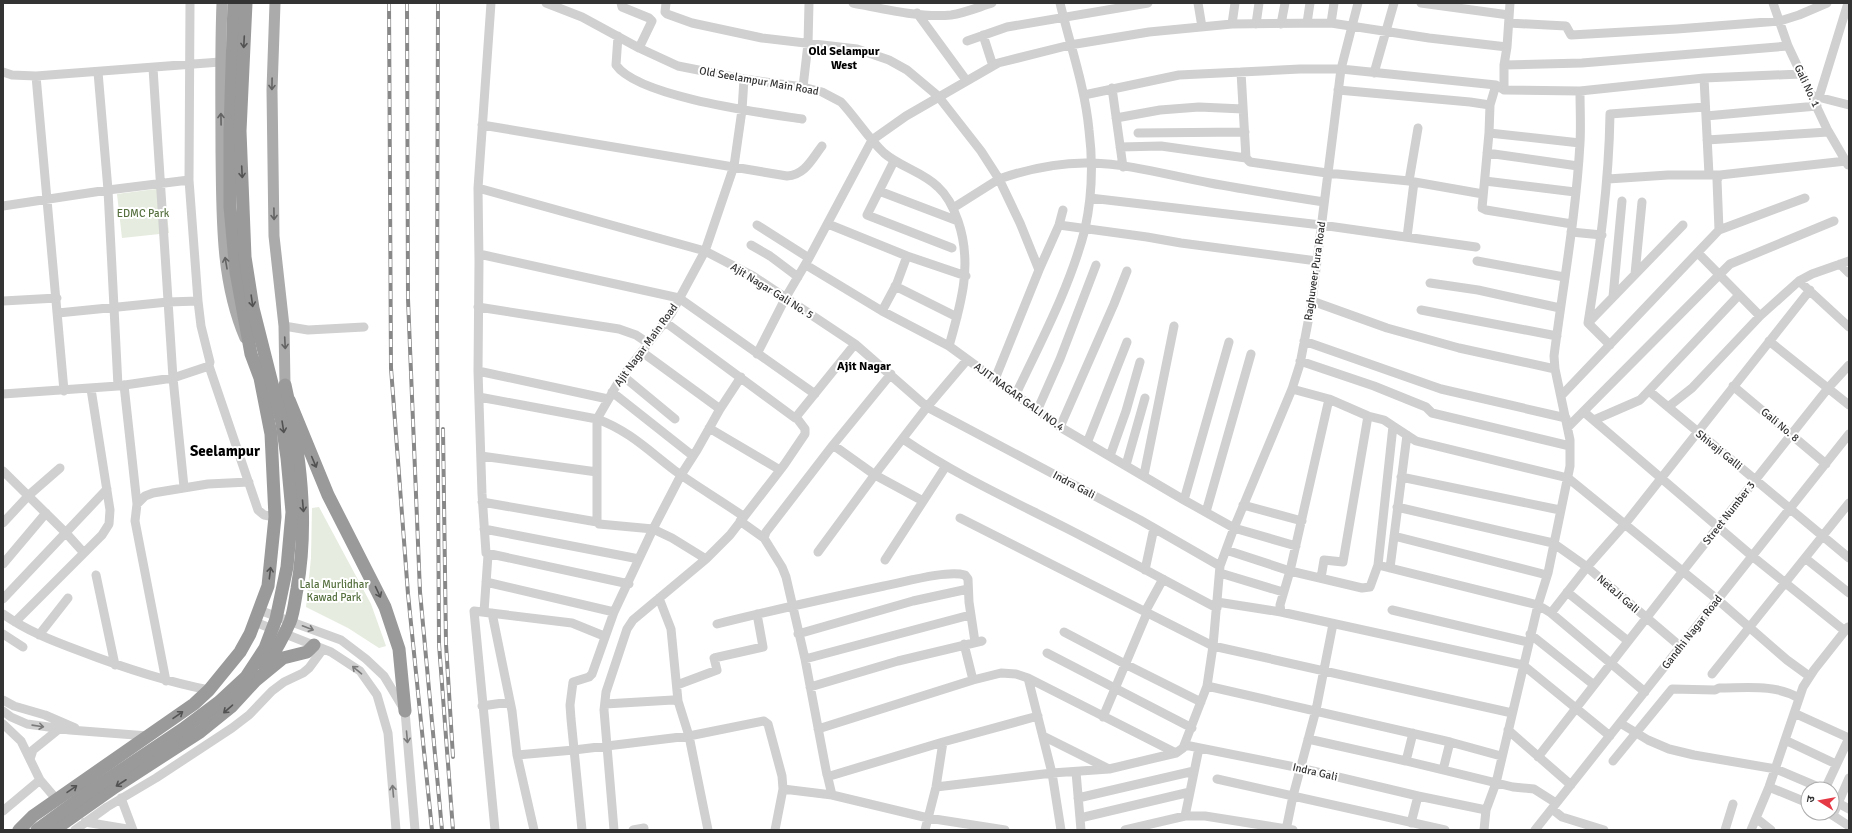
<svg xmlns="http://www.w3.org/2000/svg" width="1852" height="833" font-family="Signika,'Noto Sans Devanagari',sans-serif">
	<style>
		.green { fill: #e6ecdf }
		.lines { fill: none; stroke-linecap: round; stroke-linejoin: round }
		.minor { stroke: #d0d0d0; stroke-width: 9 }
		.major { stroke: #ababab; stroke-width: 11 }
		.highway { stroke: #9a9a9a; stroke-width: 13 }
		.rail-casing { stroke: #888; stroke-width: 4 }
		.rail { stroke: #fff; stroke-width: 2.5; stroke-dasharray: 8; stroke-linecap: butt }
		.highway-bridge { stroke: #9a9a9a; stroke-width: 13 }
		.oneway { stroke: #525252 }
		.oneway2 { stroke: #636363 }
		.oneway3 { stroke: #7a7a7a }
		.labels { text-anchor: middle; dominant-baseline: central; stroke-width: 4; stroke-linejoin: round; paint-order: stroke }
		.street-label { font-size: 11px; fill: #333; stroke: #fff }
		.park-label { font-size: 11px; fill: #56703f; stroke: #fff }
		.neighbourhood-label { font-size: 12px; font-weight: bold; fill: #000; stroke: #fff }
		.district-label { font-size: 15px; font-weight: bold; fill: #000; stroke: #fff }
	</style>
	<rect width="100%" height="100%" fill="#fff"/>
	<!-- green -->
	<path class="green" d="M 164,188 L 169,233 L 122,238 L 117,194 Z
		M 319,507 L 371,604 L 386,646 L 379,648 L 348,628 L 306,607 L 311,558 L 312,508 Z"/>
	<g class="lines">
		<!-- minor -->
		<path class="minor" d="M 491,3 L 478,188 L 479,261 L 478,371 L 482,494 L 486,553 L 629,584
			M 546,3 L 582,17 L 639,48
			M 621,3 L 622,7 L 649,18 L 652,21 L 639,48 L 678,66 L 744,79 L 803,87 L 822,92 L 841,102 C 856,118 868,138 884,153 C 900,167 923,172 938,187 C 948,196 954,209 958,221 C 973,264 961,304 949,346
			M 666,3 L 665,12 L 667,14 L 692,23 L 762,38 L 857,49 L 889,60 L 907,70 L 938,96 L 981,151 L 999,179 L 1020,223 L 1039,270
			M 853,3 C 883,9 921,18 951,15 C 965,13 979,7 992,3
			M 1198,3 L 1202,27
			M 1421,3 L 1509,15
			M 1773,3 L 1788,46 L 1827,129 L 1848,165
			M 917,13 L 966,80
			M 1307,23 L 1310,3
			M 1331,23 L 1334,3
			M 1509,23 L 1566,26 L 1571,35 L 1677,29 L 1780,21 L 1799,15 L 1827,3
			M 1232,24 L 1235,3
			M 1256,24 L 1259,3
			M 1281,24 L 1285,3
			M 983,35 L 993,66
			M 618,36 L 616,65 C 638,97 763,113 802,119
			M 967,41 L 1007,27 L 1148,3
			M 1504,65 L 1582,63 L 1788,46
			M 153,68 L 173,378 L 184,487
			M 3,72 L 12,75 L 36,76 L 220,62
			M 98,72 L 108,190 L 118,386
			M 1241,72 L 1246,158
			M 1374,73 L 1394,3
			M 36,76 L 64,391
			M 1704,78 L 1709,175
			M 1496,85 L 1504,90 L 1580,91 L 1704,78 L 1801,74
			M 803,87 L 808,44 L 809,3
			M 1112,88 L 1123,167
			M 1338,90 L 1470,102 L 1490,105
			M 1504,90 L 1504,65 L 1507,47
			M 1580,91 C 1580,109 1581,126 1580,143 C 1576,215 1563,286 1554,356 L 1555,369 L 1570,440 L 1570,466 L 1548,573 L 1538,605 L 1551,613 L 1645,692
			M 1084,95 L 1179,75 L 1300,69 L 1341,69 L 1496,85 L 1490,105 L 1489,133 L 1482,208 L 1486,210 L 1572,224
			M 1814,96 L 1849,105
			M 1819,97 L 1848,3
			M 1706,116 L 1817,106
			M 1116,118 L 1160,110 L 1199,107 L 1243,109
			M 482,125 L 787,176 C 805,175 812,159 822,146
			M 1138,133 L 1245,132
			M 1489,133 L 1580,143
			M 1707,140 L 1828,132
			M 1120,147 L 1161,146 L 1246,158 L 1250,162 L 1327,173 L 1409,181 L 1418,128
			M 1487,153 L 1578,166
			M 894,161 L 867,215 L 952,248
			M 1608,179 L 1668,175 L 1720,175
			M 1409,181 L 1483,194
			M 1485,181 L 1575,192
			M 478,188 L 705,251 L 753,276 L 855,344 L 927,407 L 1140,520 L 1220,566
			M 879,191 L 958,221
			M 1090,198 L 1321,225 L 1476,247
			M 3,206 L 108,190 L 189,180
			M 953,208 L 999,179 C 1028,169 1060,162 1091,163 C 1131,164 1171,176 1210,183 C 1248,190 1286,196 1324,202
			M 828,224 L 907,256 L 966,276
			M 757,225 L 809,258
			M 1059,225 L 1147,237 L 1181,243 L 1317,261
			M 1719,230 L 1717,180 L 1720,175 L 1846,161
			M 1571,232 L 1602,235
			M 1407,237 L 1414,182
			M 751,245 L 770,256 L 798,277
			M 1698,253 L 1760,316
			M 479,254 L 679,298 L 815,394
			M 1477,261 L 1564,277
			M 1840,264 L 1849,273
			M 806,265 L 882,311 L 949,346 L 1060,427 L 1184,500 L 1234,528 L 1296,546
			M 1635,274 L 1642,202
			M 1799,281 L 1812,274 L 1849,261
			M 1430,283 L 1478,290 L 1560,308
			M 895,286 L 957,317
			M 1613,297 L 1622,201
			M 3,301 L 57,298
			M 1312,301 L 1387,328 L 1459,348 L 1555,369
			M 478,307 L 619,329 L 636,335 L 648,343
			M 1421,310 L 1557,336
			M 882,311 L 897,283 L 907,256
			M 58,313 L 168,302 L 198,301
			M 665,322 L 795,418
			M 1588,323 L 1683,225
			M 284,326 L 308,330 L 364,327
			M 1304,341 L 1441,389 L 1566,418
			M 1769,341 L 1849,405
			M 1610,345 L 1588,323 C 1599,254 1609,185 1610,114 L 1705,107
			M 642,352 L 720,409
			M 757,354 L 786,297 L 809,258 L 872,140 L 906,116 L 998,63 L 1070,45 L 1149,32 L 1232,24 L 1331,23 L 1429,38 L 1507,47 L 1510,3
			M 1300,361 L 1374,386 L 1426,407 L 1432,413 L 1570,446
			M 209,366 L 258,510 L 264,515 L 275,517
			M 478,371 L 608,399
			M 623,376 L 675,419
			M 995,379 L 1039,270 L 1059,225 L 1063,210
			M 124,385 L 137,504 L 135,521 L 166,681
			M 1733,386 L 1826,464
			M 1292,389 L 1329,399 L 1290,571 L 1280,605 L 1281,612 L 1523,665 L 1610,736
			M 1649,391 L 1849,558
			M 612,392 L 693,456
			M 3,394 L 118,386 L 173,378 L 209,366 L 210,362 L 201,326 L 198,301 L 189,180 L 190,3
			M 1016,394 C 1041,341 1070,287 1085,229 C 1092,197 1093,162 1089,130 C 1085,87 1070,45 1060,3
			M 1561,396 L 1719,230 L 1805,198
			M 479,397 L 597,419 C 628,430 649,451 674,470 C 696,486 720,500 743,516
			M 1668,407 L 1692,388 L 1760,316 L 1799,281 L 1849,327
			M 1037,411 L 1060,359 L 1096,265
			M 1584,412 L 1752,556 L 1845,631
			M 1594,420 L 1640,400 L 1739,295
			M 1393,426 L 1416,441 L 1568,478 L 1718,600 L 1787,660 L 1809,676
			M 1060,427 L 1114,304 L 1127,271
			M 1568,427 L 1730,264 L 1834,221
			M 709,428 L 780,470
			M 903,439 C 954,474 1011,500 1066,528 C 1117,554 1166,581 1217,608
			M 1087,443 L 1127,342
			M 833,445 L 875,475 L 923,501
			M 481,456 L 597,472
			M 1110,456 L 1126,411 L 1140,362
			M 1126,465 L 1145,398
			M 3,471 L 66,533 L 84,553
			M 1144,475 L 1174,326
			M 1401,477 L 1560,510
			M 1184,500 L 1229,342
			M 482,502 L 597,522 L 599,524 L 653,529 L 672,538 L 706,559
			M 137,504 L 145,496 L 153,493 L 208,484 L 249,482
			M 1243,505 L 1302,521
			M 1397,507 L 1553,543 L 1587,567 L 1681,647
			M 1206,512 L 1251,354
			M 960,518 L 1213,646 L 1512,713
			M 740,521 L 764,538 L 782,567 L 786,577 L 805,659 L 827,775 L 830,776 L 943,742 L 1038,716
			M 597,522 L 597,419 L 619,381 L 671,314 L 705,251 L 734,166 L 742,110 L 744,79
			M 3,523 L 29,495 L 60,468
			M 484,529 L 639,559
			M 1394,536 L 1547,575
			M 764,538 L 766,532 L 833,445 L 891,374
			M 1226,550 L 1290,571 L 1362,588 L 1370,587 L 1378,565 L 1393,426 L 1384,420 L 1368,416 L 1329,399
			M 818,552 L 879,469 L 927,407 L 967,360
			M 1805,558 L 1849,593
			M 885,560 L 946,466
			M 3,564 L 46,513
			M 1378,565 L 1538,605 L 1496,783 L 1486,810 L 1484,830
			M 1390,568 L 1407,435
			M 1145,570 L 1154,528
			M 1220,573 L 1283,592
			M 96,575 L 115,665
			M 1321,578 L 1324,560 L 1343,562 L 1368,416
			M 486,582 L 614,612
			M 1567,592 L 1628,641
			M 659,598 L 671,629 L 678,701
			M 3,599 L 107,489
			M 1217,602 L 1281,612
			M 259,610 L 341,640 L 366,659 L 384,676 L 405,711 L 415,830
			M 1392,610 L 1528,642
			M 484,612 L 488,555
			M 1145,612 L 1163,579
			M 492,613 L 512,711 L 517,755 L 534,830
			M 1551,613 L 1587,567 L 1625,524 L 1810,290
			M 3,614 C 27,631 53,641 80,651 C 124,668 163,681 209,690
			M 15,622 L 102,535 L 109,524 L 110,510 L 91,389
			M 255,622 L 331,652 L 360,671 L 377,695 L 388,733 L 396,830
			M 717,624 C 773,610 828,598 884,586 C 905,582 946,570 965,575 L 968,579 L 969,602 L 975,642
			M 1064,632 L 1125,664 L 1201,702
			M 3,634 L 23,647
			M 798,634 L 913,601 L 968,589
			M 1530,634 L 1594,685
			M 39,635 L 68,598
			M 964,644 L 973,680
			M 1047,653 L 1192,728
			M 805,659 L 970,615
			M 1712,674 L 1849,503
			M 1028,678 L 1052,773 L 1061,830
			M 677,685 L 717,670 L 714,658 L 763,647 L 757,614
			M 1207,686 L 1450,742 L 1443,770
			M 810,687 L 898,661 L 982,641
			M 3,700 L 14,706 L 45,715 L 75,728
			M 605,704 L 673,700 L 678,701 L 689,736 L 708,830
			M 482,706 L 510,702
			M 3,711 L 11,717 L 27,724 L 70,730 L 148,736
			M 1794,713 L 1849,738
			M 1103,717 L 1147,613
			M 1620,723 L 1648,740 L 1669,749 L 1694,755 L 1776,769 L 1823,789
			M 3,724 L 21,741 L 40,780 L 57,800
			M 818,729 L 973,680 L 1001,673 L 1016,674 L 1028,678 L 1176,753 L 1183,748 L 1207,686 L 1213,646 L 1220,566 L 1234,528 L 1292,389 L 1300,364 L 1312,301 L 1341,69 L 1358,3
			M 1508,730 L 1571,785
			M 1043,736 L 1109,769
			M 1308,739 L 1406,761 L 1413,733
			M 1785,740 L 1836,764
			M 1450,742 L 1501,756
			M 1185,745 L 1300,768 L 1418,796 L 1411,823
			M 517,755 L 574,750 L 689,736 L 764,721 L 768,724 L 782,776 L 783,789 L 775,830
			M 1538,757 L 1683,571 L 1829,387 L 1849,365
			M 30,759 L 33,750 L 59,729
			M 1406,761 L 1513,787 L 1534,789 L 1556,803
			M 1613,761 L 1672,689 L 1715,690 L 1719,688 C 1747,688 1775,684 1799,698
			M 1076,772 L 1081,830
			M 827,774 L 832,795
			M 1217,779 L 1445,830
			M 936,787 L 1052,773 L 1109,769 L 1176,753
			M 1769,787 L 1808,803
			M 783,789 L 832,795 L 928,818 L 1005,830
			M 1825,789 L 1849,738
			M 1418,796 L 1486,810
			M 121,798 L 133,830
			M 1078,798 L 1194,771
			M 1838,803 L 1849,809
			M 1552,809 L 1562,817 L 1604,830
			M 3,811 L 40,780
			M 1829,813 L 1849,826
			M 1833,815 L 1849,778
			M 1185,816 L 1190,792
			M 1080,818 L 1190,792 L 1199,748
			M 1756,818 L 1771,830
			M 85,822 L 133,830
			M 75,830 L 107,807 L 156,778 L 232,728 L 249,715 L 272,691 L 284,682 L 303,673 L 309,668 L 323,649
			M 495,830 L 474,611 L 572,623 L 604,636
			M 582,830 L 571,719 L 570,705 L 573,682 L 589,677 L 592,674 L 614,612 L 653,529 L 681,475 L 697,450 L 720,409 L 741,377
			M 614,830 L 604,710 L 606,692 L 627,629 L 633,620 L 706,559 L 730,535 L 784,465 L 805,434 L 805,429 L 796,417 L 855,344
			M 633,830 L 644,828
			M 925,830 L 936,787 L 943,742
			M 1125,830 L 1185,816 L 1205,816 L 1293,830
			M 1286,830 L 1293,796 L 1316,710 L 1333,624
			M 1535,830 L 1849,434
			M 1725,830 L 1733,804
			M 1751,830 L 1769,787 L 1803,687 L 1814,670 L 1848,627"/>
		<!-- major -->
		<path class="major" d="M 222,3 C 220,53 221,103 221,152 C 222,215 220,280 245,338
			M 275,3 L 272,90 L 274,236 L 284,326 L 285,385"/>
		<!-- highway -->
		<path class="highway" d="M 289,400 L 328,495 L 385,607 L 399,649 L 405,711
			M 265,667 C 275,652 283,638 290,622 C 294,612 295,599 297,589 C 309,521 300,452 285,385
			M 19,830 L 33,816 L 194,704 L 209,690 L 240,652 L 250,634 L 268,586 L 275,517 L 271,434 L 260,378 L 251,354 L 236,272 L 230,207 L 230,131 L 234,3
			M 54,830 L 115,787 L 200,732 L 231,707 L 255,681 L 283,658 L 307,652 L 314,645"/>
		<!-- rail casing -->
		<g class="rail-casing">
			<path id="rail" d="M 389,3 L 391,368 L 408,594 L 432,830
				M 407,3 L 408,299 L 420,592 L 442,830
				M 438,3 L 437,319 L 439,644 L 453,830
				M 443,429 L 446,644 L 453,757"/>
		</g>
		<!-- rail -->
		<use href="#rail" class="rail"/>
		<!-- highway-bridge -->
		<path class="highway-bridge" d="M 37,830 L 90,791 L 183,729 L 219,702 L 246,677 L 265,648 L 276,619 L 287,567 L 292,512 L 287,458 L 282,423 L 253,308 L 245,257 L 240,131 L 246,3"/>
	</g>
	<!-- one-way arrows -->
	<defs><path id="oneway-shaft" d="M-6 0H5M1.5-3L5.5 0L1.5 3" fill="none" stroke-width="1.6" stroke-linecap="round" stroke-linejoin="round"/></defs>
	<g class="oneway">
		<use href="#oneway-shaft" transform="translate(244 42) rotate(93)"/>
		<use href="#oneway-shaft" transform="translate(242 172) rotate(87)"/>
		<use href="#oneway-shaft" transform="translate(252 301) rotate(82)"/>
		<use href="#oneway-shaft" transform="translate(283 427) rotate(81)"/>
		<use href="#oneway-shaft" transform="translate(314 462) rotate(67)"/>
		<use href="#oneway-shaft" transform="translate(303 506) rotate(85)"/>
		<use href="#oneway-shaft" transform="translate(270 573) rotate(-83)"/>
		<use href="#oneway-shaft" transform="translate(378 592) rotate(65)"/>
		<use href="#oneway-shaft" transform="translate(228 709) rotate(139)"/>
		<use href="#oneway-shaft" transform="translate(178 715) rotate(-35)"/>
		<use href="#oneway-shaft" transform="translate(121 783) rotate(147)"/>
		<use href="#oneway-shaft" transform="translate(72 789) rotate(-35)"/>
	</g>
	<g class="oneway2">
		<use href="#oneway-shaft" transform="translate(272 84) rotate(91)"/>
		<use href="#oneway-shaft" transform="translate(221 119) rotate(-91)"/>
		<use href="#oneway-shaft" transform="translate(274 214) rotate(89)"/>
		<use href="#oneway-shaft" transform="translate(226 263) rotate(-100)"/>
		<use href="#oneway-shaft" transform="translate(285 343) rotate(87)"/>
	</g>
	<g class="oneway3">
		<use href="#oneway-shaft" transform="translate(308 628) rotate(21)"/>
		<use href="#oneway-shaft" transform="translate(357 670) rotate(-140)"/>
		<use href="#oneway-shaft" transform="translate(38 726) rotate(8)"/>
		<use href="#oneway-shaft" transform="translate(407 737) rotate(85)"/>
		<use href="#oneway-shaft" transform="translate(393 791) rotate(-95)"/>
	</g>
	<g class="labels">
		<!-- street labels -->
		<g class="street-label">
			<text transform="translate(759 81) rotate(10)">Old Seelampur Main Road</text>
			<text transform="translate(1807 86) rotate(65)">Gali No. 1</text>
			<text transform="translate(1315 271) rotate(-82)">Raghuveer Pura Road</text>
			<text transform="translate(772 291) rotate(32)">Ajit Nagar Gali No. 5</text>
			<text transform="translate(646 345) rotate(-54)">Ajit Nagar Main Road</text>
			<text transform="translate(1019 397) rotate(36)">AJIT NAGAR GALI NO.4</text>
			<text transform="translate(1780 425) rotate(40)">Gali No. 8</text>
			<text transform="translate(1719 450) rotate(39)">Shivaji Galli</text>
			<text transform="translate(1074 485) rotate(28)">Indra Gali</text>
			<text transform="translate(1729 513) rotate(-52)">Street Number 3</text>
			<text transform="translate(1618 594) rotate(41)">NetaJi Gali</text>
			<text transform="translate(1692 632) rotate(-52)">Gandhi Nagar Road</text>
			<text transform="translate(1315 772) rotate(13)">Indra Gali</text>
		</g>
		<!-- park labels -->
		<g class="park-label">
			<text x="143" y="213">EDMC Park</text>
			<text x="334" y="584">Lala Murlidhar<tspan x="334" dy="13">Kawad Park</tspan></text>
		</g>
		<!-- neighbourhood labels -->
		<g class="neighbourhood-label">
			<text x="844" y="51">Old Selampur<tspan x="844" dy="14">West</tspan></text>
			<text x="864" y="366">Ajit Nagar</text>
		</g>
		<!-- district labels -->
		<g class="district-label">
			<text x="225" y="451">Seelampur</text>
		</g>
	</g>
	<!-- border -->
	<rect width="1852" height="833" fill="none" stroke="#333333" stroke-width="8"/>
	<!-- north arrow -->
	<g transform="translate(1820 801) rotate(281)"><circle r="19" fill="#ffffff" stroke="#adadad"/>
	<path d="M0-3L7 15L0 10L-7 15Z" fill="#e63946"/>
	<text y="-6" font-size="11" font-weight="bold" text-anchor="middle" fill="#333333">उ</text>
	</g>
</svg>
